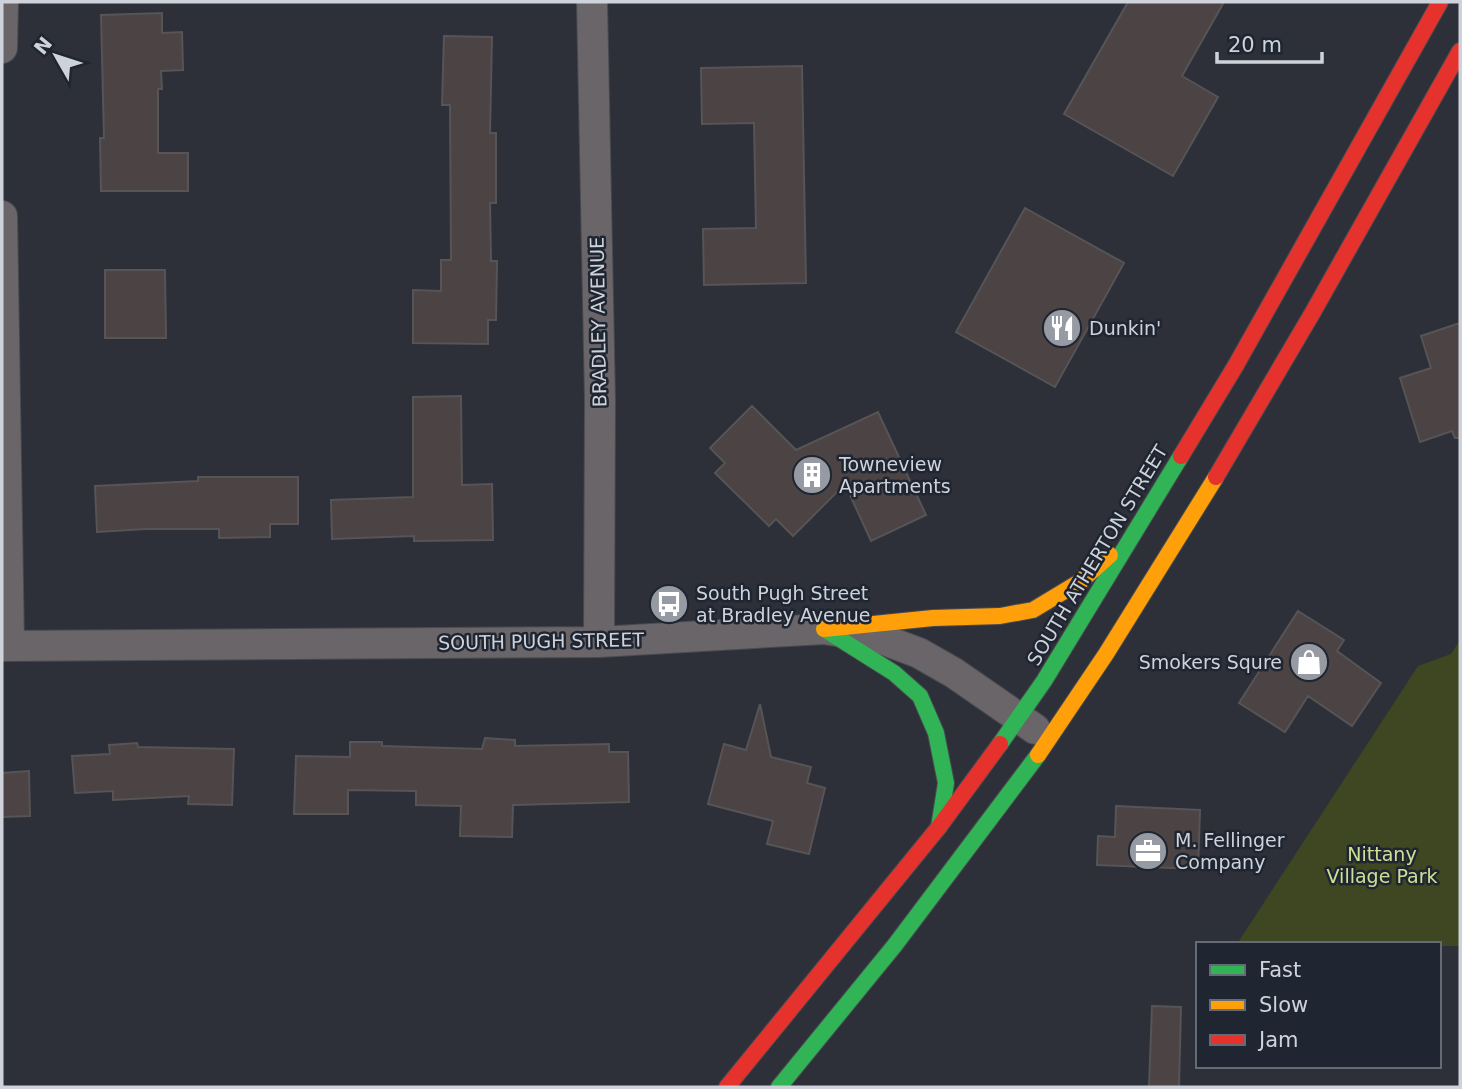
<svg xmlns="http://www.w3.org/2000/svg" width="1462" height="1089" font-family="'DejaVu Sans',sans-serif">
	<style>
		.green { fill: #3f4722 }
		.building { fill: #4b4344; stroke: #565456; stroke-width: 2 }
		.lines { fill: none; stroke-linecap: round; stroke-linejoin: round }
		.street-casing { stroke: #484b51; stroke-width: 32 }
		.fast-casing { stroke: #484b51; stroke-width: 18 }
		.slow-casing { stroke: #484b51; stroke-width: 18 }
		.jam-casing { stroke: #484b51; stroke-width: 18 }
		.street { stroke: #6a6569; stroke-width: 30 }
		.fast { stroke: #30b455; stroke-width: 16 }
		.slow { stroke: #ff9f0a; stroke-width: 16 }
		.jam { stroke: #e5322d; stroke-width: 16 }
		.labels { text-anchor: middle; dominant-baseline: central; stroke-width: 5; stroke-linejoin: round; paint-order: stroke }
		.street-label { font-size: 19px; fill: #ced3db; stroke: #1f2631 }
		.poi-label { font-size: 19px; fill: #ced3db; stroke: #1f2631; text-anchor: start }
		.park-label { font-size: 19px; fill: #cee094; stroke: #1f2631 }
	</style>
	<rect width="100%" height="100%" fill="#2d3038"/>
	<!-- green -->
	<path class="green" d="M 1460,640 L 1460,946 L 1439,946 L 1439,944 L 1237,944 L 1418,666 L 1451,654 Z"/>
	<!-- building -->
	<path class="building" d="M 1128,2 L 1224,2 L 1182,76 L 1218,97 L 1173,176 L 1064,114 Z
		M 162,13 L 162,33 L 182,32 L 183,70 L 161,71 L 162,89 L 158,89 L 158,153 L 188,153 L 188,191 L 101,191 L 100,138 L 104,138 L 101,15 Z
		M 444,36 L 492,37 L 490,133 L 496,133 L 496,203 L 490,203 L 491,261 L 497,261 L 496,320 L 488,320 L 488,344 L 413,343 L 413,290 L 441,291 L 441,260 L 451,260 L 450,105 L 442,105 Z
		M 802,66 L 806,283 L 704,285 L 703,229 L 756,228 L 754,123 L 702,124 L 701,68 Z
		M 1025,208 L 1124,263 L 1055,387 L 956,332 Z
		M 105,270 L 165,270 L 166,338 L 105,338 Z
		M 1460,323 L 1460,438 L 1455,438 L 1452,431 L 1420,442 L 1400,378 L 1431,368 L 1421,336 Z
		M 461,396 L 462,485 L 492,484 L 493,540 L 414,541 L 414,536 L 332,539 L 331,500 L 413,497 L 413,397 Z
		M 752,406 L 796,450 L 878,412 L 926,515 L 871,541 L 845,484 L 793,536 L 776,519 L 769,526 L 715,473 L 725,463 L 710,448 Z
		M 198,477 L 298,477 L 298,524 L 270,524 L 270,537 L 219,538 L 219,529 L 146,529 L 97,532 L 95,486 L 198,481 Z
		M 1298,611 L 1344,640 L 1337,651 L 1381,683 L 1352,726 L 1308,696 L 1285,732 L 1239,703 Z
		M 760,704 L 771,757 L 811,767 L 807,783 L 825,788 L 809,854 L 767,844 L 773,821 L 708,804 L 724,744 L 746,750 Z
		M 485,738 L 515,740 L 515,746 L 609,744 L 609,752 L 628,752 L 629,802 L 513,805 L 512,837 L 460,836 L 461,806 L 416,805 L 416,791 L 348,790 L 348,814 L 294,814 L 296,756 L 350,757 L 350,742 L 382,742 L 382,746 L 482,749 Z
		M 137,743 L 138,747 L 234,749 L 232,805 L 188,804 L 189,796 L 113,800 L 113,791 L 75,793 L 72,756 L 110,754 L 109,745 Z
		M 29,771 L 30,816 L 2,817 L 2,773 Z
		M 1116,806 L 1200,810 L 1198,869 L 1097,865 L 1098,836 L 1115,837 Z
		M 1152,1006 L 1181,1007 L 1179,1087 L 1149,1087 Z"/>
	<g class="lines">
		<!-- street casing -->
		<g class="street-casing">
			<path id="street" d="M 592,2 L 600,399 L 599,642
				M 2,48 L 3,2
				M 2,216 L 9,645
				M 2,646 L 599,642 L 824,629 L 879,638 L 919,653 L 954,673 L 1035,729"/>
		</g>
		<!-- fast casing -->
		<g class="fast-casing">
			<path id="fast" d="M 824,629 L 894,673 L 920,696 L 936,733 L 946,783 L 939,827
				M 1000,744 L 1044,681 L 1181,456
				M 779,1087 L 895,945 L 1038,755"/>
		</g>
		<!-- slow casing -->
		<g class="slow-casing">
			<path id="slow" d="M 824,629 L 933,618 L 1000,616 L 1033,610 L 1081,581 L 1110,555
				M 1038,755 L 1106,654 L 1216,477"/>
		</g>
		<!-- jam casing -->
		<g class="jam-casing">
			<path id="jam" d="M 1181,456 L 1236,365 L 1440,2
				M 1216,477 L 1313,312 L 1460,51
				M 727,1087 L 939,827 L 1000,744"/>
		</g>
		<!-- street -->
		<use href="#street" class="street"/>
		<!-- fast -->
		<use href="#fast" class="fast"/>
		<!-- slow -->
		<use href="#slow" class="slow"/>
		<!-- jam -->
		<use href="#jam" class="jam"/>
	</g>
	<!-- icons -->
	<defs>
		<g id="restaurant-disc" transform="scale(2.0125)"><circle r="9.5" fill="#969aa2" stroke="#1f2631"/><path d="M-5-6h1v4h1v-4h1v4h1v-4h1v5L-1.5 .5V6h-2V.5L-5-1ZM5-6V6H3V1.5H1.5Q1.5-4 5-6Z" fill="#fff"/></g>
		<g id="building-disc" transform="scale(2.0125)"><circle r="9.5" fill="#969aa2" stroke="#1f2631"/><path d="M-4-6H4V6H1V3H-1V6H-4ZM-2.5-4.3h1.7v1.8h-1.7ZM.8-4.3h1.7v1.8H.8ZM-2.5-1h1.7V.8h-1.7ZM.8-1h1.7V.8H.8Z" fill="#fff"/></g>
		<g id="bus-disc" transform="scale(2.0125)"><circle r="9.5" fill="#969aa2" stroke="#1f2631"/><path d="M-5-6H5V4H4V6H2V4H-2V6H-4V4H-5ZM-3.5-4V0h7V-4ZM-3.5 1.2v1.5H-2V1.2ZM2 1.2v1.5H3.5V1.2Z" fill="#fff"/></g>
		<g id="shop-disc" transform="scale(2.0125)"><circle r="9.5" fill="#969aa2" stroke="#1f2631"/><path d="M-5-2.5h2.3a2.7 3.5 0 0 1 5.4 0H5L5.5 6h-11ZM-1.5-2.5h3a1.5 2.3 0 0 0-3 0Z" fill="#fff"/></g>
		<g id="office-disc" transform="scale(2.0125)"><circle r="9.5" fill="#969aa2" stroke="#1f2631"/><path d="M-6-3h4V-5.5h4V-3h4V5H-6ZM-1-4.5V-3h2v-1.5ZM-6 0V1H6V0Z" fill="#fff"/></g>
	</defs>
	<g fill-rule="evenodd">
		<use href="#restaurant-disc" x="1062" y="328"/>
		<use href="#building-disc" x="812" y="475"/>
		<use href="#bus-disc" x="669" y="604"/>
		<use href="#shop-disc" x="1309" y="662"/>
		<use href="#office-disc" x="1148" y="851"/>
	</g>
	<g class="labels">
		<!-- street labels -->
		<g class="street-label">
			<text transform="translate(598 322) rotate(-91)">BRADLEY AVENUE</text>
			<text transform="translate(1097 555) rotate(-59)">SOUTH ATHERTON STREET</text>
			<text transform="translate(541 641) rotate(-1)">SOUTH PUGH STREET</text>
		</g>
		<!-- poi labels -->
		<g class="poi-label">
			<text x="1089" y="328">Dunkin'</text>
			<text x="839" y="464">Towneview<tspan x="839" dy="22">Apartments</tspan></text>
			<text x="696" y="593">South Pugh Street<tspan x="696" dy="22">at Bradley Avenue</tspan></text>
			<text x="1282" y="662" text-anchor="end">Smokers Squre</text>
			<text x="1175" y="840">M. Fellinger<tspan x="1175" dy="22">Company</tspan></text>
		</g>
		<!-- park labels -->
		<g class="park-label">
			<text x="1382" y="854">Nittany<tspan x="1382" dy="22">Village Park</tspan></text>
		</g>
	</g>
	<!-- border -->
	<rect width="1462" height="1089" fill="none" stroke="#ced3db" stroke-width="7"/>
	<!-- legend -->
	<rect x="1196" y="942" width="245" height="126" fill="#1f2631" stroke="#656b75" stroke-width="2"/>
	<rect x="1210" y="965" width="35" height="10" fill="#30b455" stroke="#656b75" stroke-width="2"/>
	<text x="1259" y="977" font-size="21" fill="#ced3db">Fast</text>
	<rect x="1210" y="1000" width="35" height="10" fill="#ff9f0a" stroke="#656b75" stroke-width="2"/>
	<text x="1259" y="1012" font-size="21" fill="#ced3db">Slow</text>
	<rect x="1210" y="1035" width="35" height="10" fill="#e5322d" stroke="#656b75" stroke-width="2"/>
	<text x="1259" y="1047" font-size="21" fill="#ced3db">Jam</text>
	<!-- north arrow -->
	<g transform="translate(56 56) rotate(309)" stroke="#1f2631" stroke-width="5" paint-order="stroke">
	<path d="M0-5L12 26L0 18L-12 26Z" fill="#ced3db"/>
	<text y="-10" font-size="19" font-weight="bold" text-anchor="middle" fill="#ced3db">N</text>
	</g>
	<!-- scale -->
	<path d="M1217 52v10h105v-10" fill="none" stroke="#ced3db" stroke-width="3.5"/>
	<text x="1228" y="52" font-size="21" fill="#ced3db" stroke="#1f2631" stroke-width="5" paint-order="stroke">20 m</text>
</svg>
